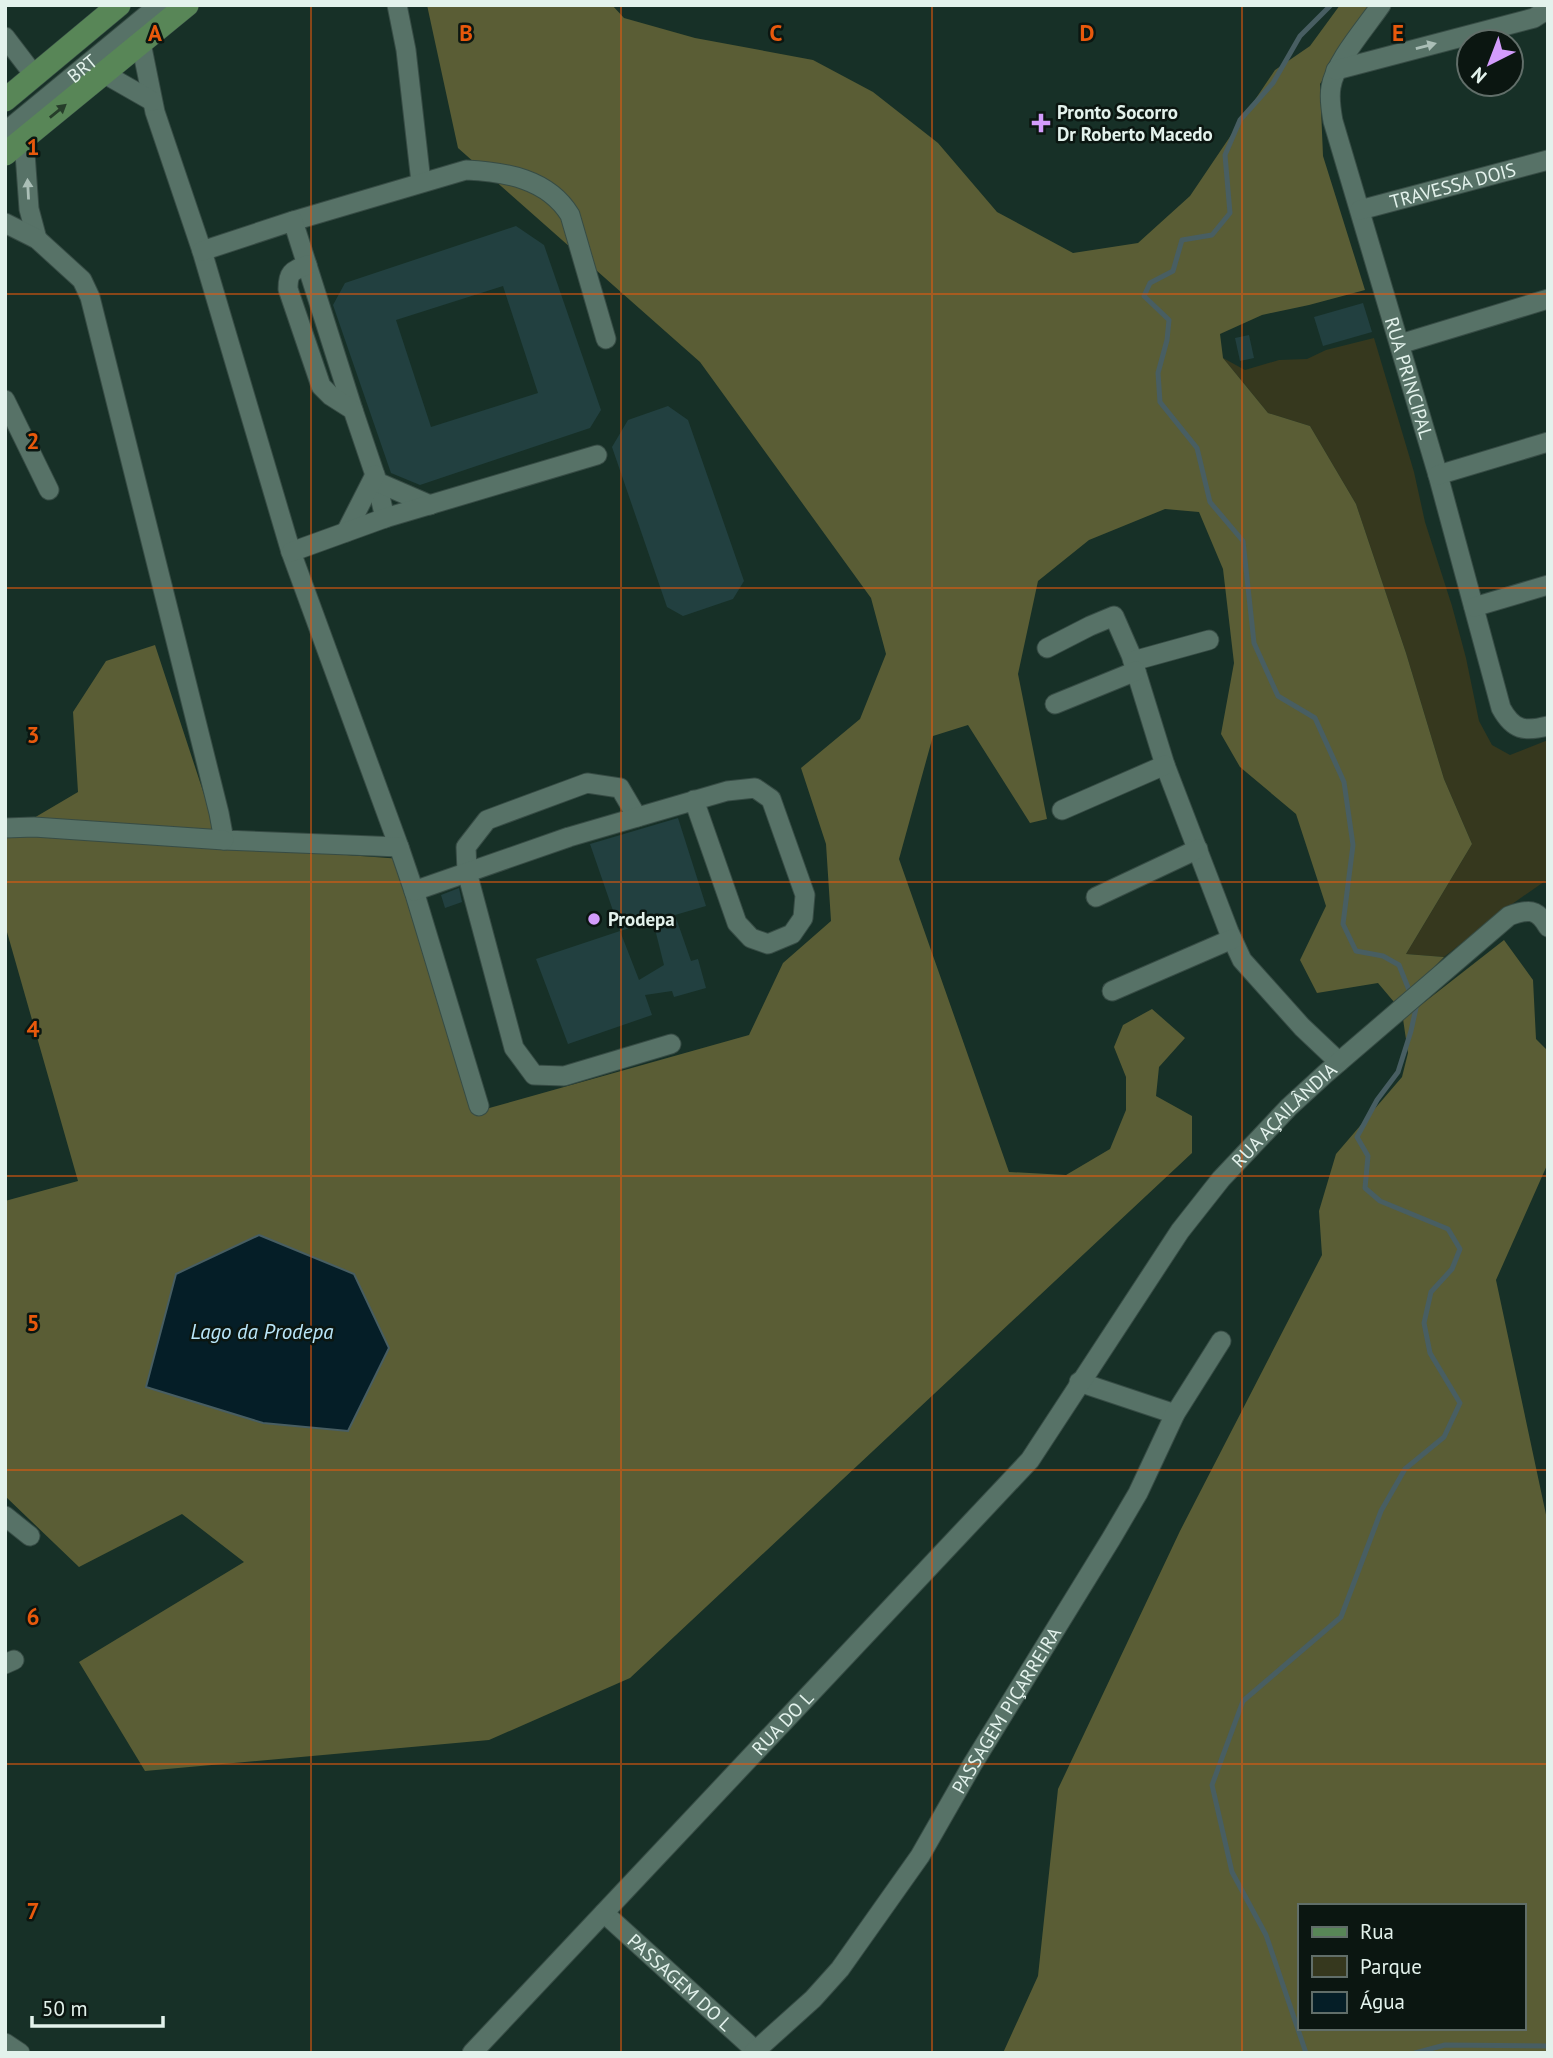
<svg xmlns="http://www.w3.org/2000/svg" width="1553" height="2058" font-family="'PT Sans',sans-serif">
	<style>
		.green { fill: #36381e }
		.forest { fill: #5a5d35; fill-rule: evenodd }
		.water { fill: #051e27; stroke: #485e62; stroke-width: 2 }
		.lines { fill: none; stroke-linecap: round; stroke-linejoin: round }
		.stream { stroke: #485e62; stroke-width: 5 }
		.building { fill: #224040; fill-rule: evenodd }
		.minor-casing { stroke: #374c45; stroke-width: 21 }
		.major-casing { stroke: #374c45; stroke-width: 24 }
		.minor { stroke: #577267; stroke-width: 19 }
		.major { stroke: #588657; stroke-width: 23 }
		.oneway { fill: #abbfb7 }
		.oneway2 { fill: #263d2a }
		.grid { fill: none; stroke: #e8590c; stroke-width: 2; stroke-opacity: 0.55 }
		.poi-dot { fill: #d39cfc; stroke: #0b1611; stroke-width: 2.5 }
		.labels { text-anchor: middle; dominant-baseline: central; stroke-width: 5; stroke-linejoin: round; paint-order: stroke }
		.street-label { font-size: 19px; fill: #e3f2ec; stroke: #0b1611 }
		.poi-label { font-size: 19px; font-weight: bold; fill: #e3f2ec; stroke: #0b1611; text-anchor: start }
		.water-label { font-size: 21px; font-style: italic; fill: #bae7fa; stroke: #0b1611 }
		.grid-label { font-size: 23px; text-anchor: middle; font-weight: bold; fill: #e8590c; stroke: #0b1611; stroke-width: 5; stroke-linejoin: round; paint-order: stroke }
	</style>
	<rect width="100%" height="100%" fill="#173027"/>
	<!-- green -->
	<path class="green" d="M 1374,338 L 1414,472 L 1425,522 L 1452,606 L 1466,658 L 1479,721 L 1492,745 L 1510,755 L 1548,740 L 1548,879 L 1505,909 L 1444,957 L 1406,954 L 1472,844 L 1444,779 L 1406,653 L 1356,504 L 1310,426 L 1268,413 L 1223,358 L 1245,370 L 1279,360 L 1307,359 L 1326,350 Z"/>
	<!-- forest -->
	<path class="forest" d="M 427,5 L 612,5 L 624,18 L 695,38 L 813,60 L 873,92 L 938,143 L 997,212 L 1073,253 L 1138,243 L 1190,196 L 1275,70 L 1310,46 L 1340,5 L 1371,5 L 1320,84 L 1323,156 L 1365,290 L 1309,305 L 1262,315 L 1220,334 L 1223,358 L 1268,413 L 1310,426 L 1356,504 L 1406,653 L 1444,779 L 1472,844 L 1406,954 L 1444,957 L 1410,992 L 1394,1002 L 1378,983 L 1317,993 L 1300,960 L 1326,906 L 1296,814 L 1240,767 L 1221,734 L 1234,663 L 1223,569 L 1199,512 L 1165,509 L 1089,540 L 1038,581 L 1018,674 L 1047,819 L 1030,823 L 968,725 L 933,736 L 899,859 L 1009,1172 L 1066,1175 L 1110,1149 L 1126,1110 L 1126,1077 L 1114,1047 L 1123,1025 L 1152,1009 L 1185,1038 L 1159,1067 L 1156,1096 L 1192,1116 L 1192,1153 L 630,1678 L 489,1740 L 145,1771 L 79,1662 L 244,1562 L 182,1514 L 79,1567 L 5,1496 L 5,1201 L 78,1181 L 5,925 L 5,835 L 78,792 L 73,712 L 106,661 L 155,645 L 221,846 L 402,859 L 475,1112 L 749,1035 L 783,963 L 831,921 L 826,844 L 801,768 L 860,719 L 886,654 L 871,598 L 700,362 L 458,148 Z
		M 1504,940 L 1533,980 L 1536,1039 L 1548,1051 L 1548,1163 L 1496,1280 L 1548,1524 L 1548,2053 L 1003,2053 L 1038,1976 L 1058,1789 L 1180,1531 L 1322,1255 L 1319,1211 L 1336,1154 L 1402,1077 L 1408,1053 L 1403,1019 ZM 1299,1906 L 1523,1906 L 1523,2028 L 1299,2028 Z"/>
	<!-- water -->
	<path class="water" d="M 259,1235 L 354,1274 L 389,1348 L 348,1431 L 263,1423 L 146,1387 L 176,1274 Z"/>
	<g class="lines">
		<!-- stream -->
		<path class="stream" d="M 1331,5 L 1300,36 L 1273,83 L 1240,120 L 1225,155 L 1230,213 L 1212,235 L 1182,240 L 1173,271 L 1150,283 L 1144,296 L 1169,320 L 1167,340 L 1158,373 L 1160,402 L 1197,448 L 1210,502 L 1243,541 L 1254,643 L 1278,696 L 1315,718 L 1344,782 L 1353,845 L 1343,924 L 1356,951 L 1383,956 L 1399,965 L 1411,995
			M 1306,2053 L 1266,1935 L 1232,1872 L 1212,1785 L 1243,1701 L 1341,1617 L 1381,1511 L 1405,1469 L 1444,1437 L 1460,1403 L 1430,1353 L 1424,1323 L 1431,1292 L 1452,1269 L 1460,1249 L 1448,1229 L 1380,1201 L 1365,1188 L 1368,1156 L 1357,1137 L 1377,1100 L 1398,1072 L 1411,1031 L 1416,1008 L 1415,1004
			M 1415,2053 L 1445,2045 L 1548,2046"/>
	</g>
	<!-- building -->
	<path class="building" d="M 516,226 L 544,245 L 601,410 L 590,428 L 420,485 L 391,473 L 333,305 L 345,283 ZM 503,286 L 538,393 L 431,427 L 396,320 Z
		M 1363,303 L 1372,332 L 1323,346 L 1314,317 Z
		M 1249,335 L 1254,358 L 1240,361 L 1235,338 Z
		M 668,406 L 688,420 L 744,581 L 733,599 L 683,616 L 667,607 L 612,447 L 628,420 Z
		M 678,818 L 706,906 L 675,915 L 691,961 L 698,959 L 706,988 L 674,997 L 672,991 L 645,995 L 652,1015 L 568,1044 L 536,959 L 620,931 L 590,844 ZM 653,921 L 664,965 L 639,980 L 620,931 Z
		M 459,888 L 462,902 L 445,908 L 441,895 Z"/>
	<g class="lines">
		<!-- minor casing -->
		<g class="minor-casing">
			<g id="minor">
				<path d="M 397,5 L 406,50 L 421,182"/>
				<path id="s1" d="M 1381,5 C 1366,27 1335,62 1331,87 C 1329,98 1331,110 1333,121 L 1438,475 L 1501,708 C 1513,730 1524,732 1548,726"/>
				<path d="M 5,37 L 34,75"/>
				<path d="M 141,43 L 155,112 L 202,251 L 291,552 L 399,847"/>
				<path d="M 1336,70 L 1534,18 L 1548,9"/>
				<path d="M 103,73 L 152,101"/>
				<path id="s2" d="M 5,132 L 159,5"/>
				<path d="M 24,139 L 29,209 L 37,239"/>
				<path id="s3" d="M 1360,210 L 1548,160"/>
				<path d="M 293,221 L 466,170 C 506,172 548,179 570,215 L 606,339"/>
				<path d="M 5,223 L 37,239 L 82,280 L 90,297 L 219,813 L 224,840 L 399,847 L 414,891 L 479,1106"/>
				<path d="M 202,251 L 293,221 L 353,410"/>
				<path d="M 307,265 C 292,271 288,272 288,289 L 321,386 L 331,396 L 353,410 L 375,475 L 385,518"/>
				<path d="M 1400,344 L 1548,299"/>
				<path d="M 5,400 L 49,490"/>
				<path d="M 1438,475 L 1548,442"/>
				<path d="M 377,482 L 430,505"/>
				<path d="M 346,532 L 375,475"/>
				<path d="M 291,552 L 385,518 L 597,455"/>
				<path d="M 1474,607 L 1548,585"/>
				<path d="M 1047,648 L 1090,626 L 1114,616 L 1131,655 L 1165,765 L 1229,932 L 1242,960 L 1302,1027 L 1339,1062"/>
				<path d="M 1133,661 L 1209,640"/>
				<path d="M 1055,704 L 1136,671"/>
				<path d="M 1062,810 L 1165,765"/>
				<path d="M 637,817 L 620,788 L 587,783 L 487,820 L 466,847 L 467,872 L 514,1048 L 534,1075 L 564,1076 L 671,1044"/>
				<path d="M 5,828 L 34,827 L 224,840"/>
				<path d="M 414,891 L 569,837 L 727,791 L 755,788 L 771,799 L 805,895 L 803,918 L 792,934 L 768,944 L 751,938 L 737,923 L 694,800"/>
				<path d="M 1096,897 L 1198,849"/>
				<path d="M 1112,991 L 1232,939"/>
				<path d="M 1079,1382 L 1175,1414"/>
				<path d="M 5,1516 L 30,1536"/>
				<path d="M 5,1664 L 14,1660"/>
				<path id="s4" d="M 604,1913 L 756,2051"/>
				<path d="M 5,2043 L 20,2053"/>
				<path id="s5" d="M 472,2053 L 1030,1460 L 1180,1231 L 1221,1179 L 1289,1107 L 1325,1074 L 1509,916 C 1528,909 1537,908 1548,927"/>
				<path id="s6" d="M 753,2053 L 813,1999 L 840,1969 L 920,1856 L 972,1765 L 1111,1539 L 1138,1493 L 1175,1414 L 1221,1341"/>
			</g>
		</g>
		<!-- major casing -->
		<g class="major-casing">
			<path id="major" d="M 5,100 L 119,5
				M 5,154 L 187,5"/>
		</g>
		<!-- minor -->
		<use href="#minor" class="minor"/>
		<!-- major -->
		<use href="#major" class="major"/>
	</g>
	<!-- one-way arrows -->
	<defs><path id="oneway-solid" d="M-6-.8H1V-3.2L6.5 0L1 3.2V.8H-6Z" transform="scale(1.75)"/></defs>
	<g class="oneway">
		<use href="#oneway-solid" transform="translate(1426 46) rotate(-15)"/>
		<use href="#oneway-solid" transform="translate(28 189) rotate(-93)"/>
	</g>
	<use class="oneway2" href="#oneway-solid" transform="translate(58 111) rotate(-39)"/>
	<!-- grid -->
	<path class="grid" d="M 311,5 L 311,2053M 621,5 L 621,2053M 932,5 L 932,2053M 1242,5 L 1242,2053M 5,294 L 1548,294M 5,588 L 1548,588M 5,882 L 1548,882M 5,1176 L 1548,1176M 5,1470 L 1548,1470M 5,1764 L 1548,1764"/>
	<!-- markers -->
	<g class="poi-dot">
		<path d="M1037.5 112.5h7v7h7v7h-7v7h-7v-7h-7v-7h7z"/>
		<circle cx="594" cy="919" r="7"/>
	</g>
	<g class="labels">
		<!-- street labels -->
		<g class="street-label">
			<text stroke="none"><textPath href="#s2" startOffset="100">BRT</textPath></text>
			<text stroke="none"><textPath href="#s3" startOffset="96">TRAVESSA DOIS</textPath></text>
			<text stroke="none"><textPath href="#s1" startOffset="399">RUA PRINCIPAL</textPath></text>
			<text stroke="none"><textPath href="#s5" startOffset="1244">RUA AÇAILÂNDIA</textPath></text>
			<text stroke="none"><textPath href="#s6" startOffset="429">PASSAGEM PIÇARREIRA</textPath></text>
			<text stroke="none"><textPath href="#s5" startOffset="453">RUA DO L</textPath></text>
			<text stroke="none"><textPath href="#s4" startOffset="103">PASSAGEM DO L</textPath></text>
		</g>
		<!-- poi labels -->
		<g class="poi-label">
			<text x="1057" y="112">Pronto Socorro<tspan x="1057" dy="22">Dr Roberto Macedo</tspan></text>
			<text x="608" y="919">Prodepa</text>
		</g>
		<!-- water labels -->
		<g class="water-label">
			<text x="262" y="1331">Lago da Prodepa</text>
		</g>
	</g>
	<g class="grid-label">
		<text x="155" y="41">A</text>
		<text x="466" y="41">B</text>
		<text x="776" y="41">C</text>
		<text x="1087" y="41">D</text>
		<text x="1398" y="41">E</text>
		<text x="33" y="155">1</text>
		<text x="33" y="449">2</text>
		<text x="33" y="743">3</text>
		<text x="33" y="1037">4</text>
		<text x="33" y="1331">5</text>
		<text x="33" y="1625">6</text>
		<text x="33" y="1919">7</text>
	</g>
	<!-- border -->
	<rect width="1553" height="2058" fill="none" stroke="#e3f2ec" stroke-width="14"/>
	<!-- legend -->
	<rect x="1298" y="1904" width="228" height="126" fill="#0b1611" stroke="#616e69" stroke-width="2"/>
	<rect x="1312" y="1927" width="35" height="10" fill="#588657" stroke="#616e69" stroke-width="2"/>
	<text x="1360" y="1939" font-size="21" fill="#e3f2ec">Rua</text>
	<rect x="1312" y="1956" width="35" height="21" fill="#36381e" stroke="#616e69" stroke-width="2"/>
	<text x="1360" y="1974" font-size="21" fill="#e3f2ec">Parque</text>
	<rect x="1312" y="1992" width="35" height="21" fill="#051e27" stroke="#616e69" stroke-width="2"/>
	<text x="1360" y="2009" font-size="21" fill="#e3f2ec">Água</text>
	<!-- north arrow -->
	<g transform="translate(1490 63) rotate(222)"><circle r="33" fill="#0b1611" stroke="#616e69" stroke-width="2"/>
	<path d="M0-5L12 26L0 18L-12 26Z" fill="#d39cfc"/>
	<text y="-10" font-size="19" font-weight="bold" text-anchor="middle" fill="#e3f2ec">N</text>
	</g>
	<!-- scale -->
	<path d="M32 2016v10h131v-10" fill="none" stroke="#e3f2ec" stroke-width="3.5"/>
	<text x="42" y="2016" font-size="21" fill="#e3f2ec" stroke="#0b1611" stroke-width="5" paint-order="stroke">50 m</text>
</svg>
